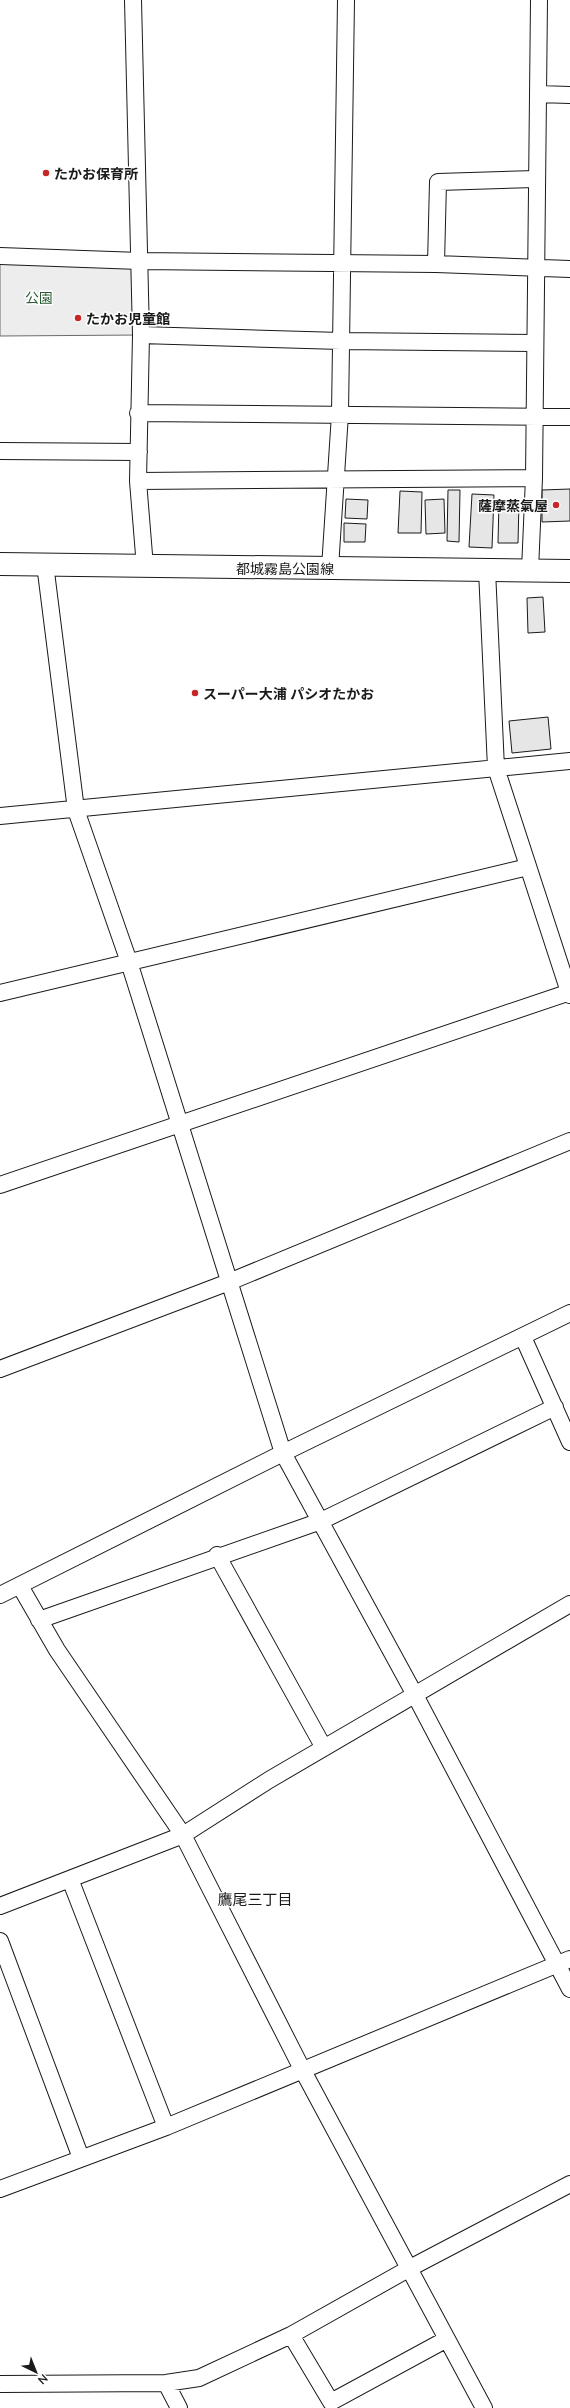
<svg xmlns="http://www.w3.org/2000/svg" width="570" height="2408" font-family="Lato,'Noto Sans JP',sans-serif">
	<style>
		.built { fill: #ededed; stroke: #6a6a6a }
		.building { fill: #e6e6e6; stroke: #1a1a1a }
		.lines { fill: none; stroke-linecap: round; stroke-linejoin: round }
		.street-casing { stroke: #1a1a1a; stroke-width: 18 }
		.primary-casing { stroke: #1a1a1a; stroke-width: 24 }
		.street { stroke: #fff; stroke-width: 16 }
		.primary { stroke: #fff; stroke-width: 22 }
		.poi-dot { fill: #c62828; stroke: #fff; stroke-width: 1.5 }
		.labels { text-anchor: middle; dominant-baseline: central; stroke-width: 3; stroke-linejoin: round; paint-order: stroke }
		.poi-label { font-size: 14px; font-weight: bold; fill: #1a1a1a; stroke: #fff; text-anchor: start }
		.park-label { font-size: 14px; fill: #2b5a34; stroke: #fff }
		.street-label { font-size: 14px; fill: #1a1a1a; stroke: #fff }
		.neighbourhood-label { font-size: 15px; fill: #1a1a1a; stroke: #fff }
	</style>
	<rect width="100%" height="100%" fill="#fff"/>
	<!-- built -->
	<path class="built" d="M 0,256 L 140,261 L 141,335 L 0,336 Z"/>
	<!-- building -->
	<path class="building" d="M 570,489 L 570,521 L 542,522 L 542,490 Z
		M 448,490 L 460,490 L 459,542 L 447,541 Z
		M 400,491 L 422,492 L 421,533 L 398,533 Z
		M 472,494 L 494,495 L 492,548 L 469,547 Z
		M 346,499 L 368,500 L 367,519 L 345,518 Z
		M 444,499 L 445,533 L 426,534 L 425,500 Z
		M 499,501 L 519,502 L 518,543 L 498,543 Z
		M 344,523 L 366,524 L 365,542 L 344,542 Z
		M 543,597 L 545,632 L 528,633 L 527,598 Z
		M 548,717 L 551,749 L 512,753 L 509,721 Z"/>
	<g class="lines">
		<!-- street casing -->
		<g class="street-casing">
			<path id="street" d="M 133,0 L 141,335 L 138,481 L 145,567
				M 538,94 L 570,95
				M 0,256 L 140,261 L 436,264 L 570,269
				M 436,264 L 438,182 L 536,179
				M 141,335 L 341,341 L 535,343
				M 138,413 L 570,417
				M 0,451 L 139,452
				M 138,481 L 534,478
				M 45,564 L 76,810 L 129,962 L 283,1453 L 415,1695 L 570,1989
				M 330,568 L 340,414 L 346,0
				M 487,570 L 496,768 L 570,995
				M 530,570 L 534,478 L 539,0
				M 0,816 L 570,761
				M 0,993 L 528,867
				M 0,1185 L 570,992
				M 523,1337 L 570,1442
				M 0,1369 L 229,1282 L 570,1141
				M 217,1555 L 324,1748
				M 20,1586 L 57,1650 L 183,1835 L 302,2069 L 484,2408
				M 0,1595 L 283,1453 L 570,1313
				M 39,1620 L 321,1521 L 555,1407
				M 70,1879 L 166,2127
				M 0,1906 L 183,1835 L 269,1780 L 570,1604
				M 0,1941 L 81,2158
				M 0,2189 L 166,2127 L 570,1959
				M 291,2335 L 331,2402 L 447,2339
				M 166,2383 L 179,2408
				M 0,2384 L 166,2383 L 199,2378 L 291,2335 L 410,2268 L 570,2184"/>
		</g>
		<!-- primary casing -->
		<g class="primary-casing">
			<path id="primary" d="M 0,564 L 570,571"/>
		</g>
		<!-- street -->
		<use href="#street" class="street"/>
		<!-- primary -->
		<use href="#primary" class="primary"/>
	</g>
	<!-- markers -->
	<g class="poi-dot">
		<circle cx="46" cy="173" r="4"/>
		<circle cx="78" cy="318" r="4"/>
		<circle cx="556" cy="505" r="4"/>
		<circle cx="195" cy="693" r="4"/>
	</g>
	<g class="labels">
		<!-- poi labels -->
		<g class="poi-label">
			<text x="54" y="173">たかお保育所</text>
			<text x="86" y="318">たかお児童館</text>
			<text x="548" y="505" text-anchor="end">薩摩蒸氣屋</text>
			<text x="203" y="693">スーパー大浦 パシオたかお</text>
		</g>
		<!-- park labels -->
		<g class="park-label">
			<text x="39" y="297">公園</text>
		</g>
		<!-- street labels -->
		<g class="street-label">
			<text x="285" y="568">都城霧島公園線</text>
		</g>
		<!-- neighbourhood labels -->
		<g class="neighbourhood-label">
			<text x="255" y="1899">鷹尾三丁目</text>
		</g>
	</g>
	<!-- north arrow -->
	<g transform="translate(36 2372) rotate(137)" stroke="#ffffff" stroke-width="3" paint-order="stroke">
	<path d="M0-3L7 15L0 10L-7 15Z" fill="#1a1a1a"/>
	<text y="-6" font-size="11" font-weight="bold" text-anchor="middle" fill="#1a1a1a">N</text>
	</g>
</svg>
